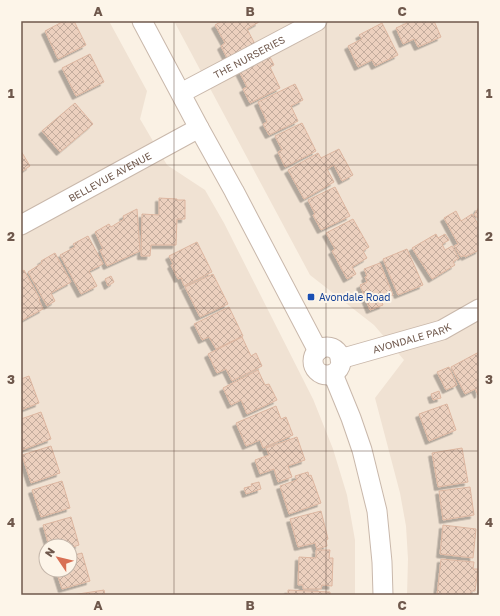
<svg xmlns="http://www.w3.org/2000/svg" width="500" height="616" font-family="'Golos Text',sans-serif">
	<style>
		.residential { fill: #f0e2d3; fill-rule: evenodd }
		.building { fill: url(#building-cross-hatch); stroke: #ddb6a0; filter: url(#shadow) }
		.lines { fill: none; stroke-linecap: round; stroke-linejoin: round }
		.minor-casing { stroke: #c9b8ab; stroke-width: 21 }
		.minor { stroke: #fff; stroke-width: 19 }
		.grid { fill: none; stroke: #6f584c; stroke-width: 1; stroke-opacity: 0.55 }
		.transit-dot { fill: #1a4fb4; stroke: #fdf5e9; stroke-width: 1.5 }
		.labels { text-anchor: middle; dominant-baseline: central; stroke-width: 4; stroke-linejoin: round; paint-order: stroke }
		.street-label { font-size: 10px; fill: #6f584c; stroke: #fdf5e9 }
		.transit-label { font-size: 10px; fill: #164399; stroke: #fdf5e9; text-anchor: start }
		.neatline { fill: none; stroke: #6f584c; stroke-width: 1.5 }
		.grid-label { font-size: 13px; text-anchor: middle; font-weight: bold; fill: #6f584c }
	</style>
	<defs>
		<pattern id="building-cross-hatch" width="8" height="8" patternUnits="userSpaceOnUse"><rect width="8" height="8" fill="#ecd0be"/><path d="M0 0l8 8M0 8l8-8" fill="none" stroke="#c3ac9d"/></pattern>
		<filter id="shadow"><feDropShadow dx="-3.5" dy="3.5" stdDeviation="0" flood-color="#0004"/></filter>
	</defs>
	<rect width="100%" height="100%" fill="#faf1e4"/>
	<!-- residential -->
	<path class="residential" d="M 21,21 L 109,21 L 147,91 L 140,119 L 167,165 L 205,190 L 224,223 L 313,399 L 333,449 L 347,495 L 355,540 L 355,595 L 21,595 ZM 46,546 L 70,546 L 70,570 L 46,570 Z
		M 174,21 L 479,21 L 479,595 L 407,595 L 408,559 L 406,526 L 400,493 L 375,398 L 404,360 L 374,325 L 310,275 Z"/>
	<!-- building -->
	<path class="building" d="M 64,21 L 74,21 L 86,45 L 58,59 L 45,31 Z
		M 222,21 L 258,21 L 259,22 L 247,29 L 255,44 L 227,58 L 221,46 L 225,43 L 215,25 Z
		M 406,21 L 434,21 L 441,37 L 418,47 L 414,39 L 403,44 L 396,28 L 407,23 Z
		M 382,23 L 398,55 L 375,66 L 372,60 L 358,67 L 348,46 L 362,39 L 359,35 Z
		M 90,54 L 104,82 L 76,96 L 62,68 Z
		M 270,57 L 274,65 L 270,67 L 280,88 L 250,103 L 243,89 L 247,87 L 239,71 L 265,58 L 266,59 Z
		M 295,84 L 303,100 L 291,106 L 298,121 L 269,135 L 263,124 L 267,122 L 258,102 Z
		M 75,103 L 93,124 L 60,152 L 42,131 Z
		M 302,123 L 316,151 L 285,167 L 278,152 L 282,150 L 275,136 Z
		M 339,149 L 353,175 L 342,181 L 334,165 L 327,169 L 334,182 L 304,199 L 288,170 L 318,153 L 321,158 Z
		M 21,151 L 30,166 L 21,172 Z
		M 335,187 L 350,216 L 321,230 L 313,215 L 315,214 L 308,200 Z
		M 159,198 L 177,199 L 177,200 L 185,200 L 185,219 L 177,219 L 176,245 L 151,245 L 150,256 L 141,256 L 142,214 L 159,215 Z
		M 479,207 L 479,219 L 474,215 Z
		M 137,209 L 140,251 L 107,266 L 100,250 L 103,249 L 95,232 L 109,224 L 111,227 L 124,219 L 123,216 Z
		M 456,211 L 461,221 L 472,214 L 479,226 L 479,250 L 465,257 L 465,255 L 461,257 L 454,246 L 458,244 L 444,218 Z
		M 353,219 L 369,247 L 363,251 L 367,258 L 352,267 L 356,274 L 347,279 L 332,251 L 335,249 L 326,233 Z
		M 436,234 L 438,238 L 445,234 L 449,240 L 442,244 L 445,250 L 452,246 L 459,258 L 453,262 L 455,265 L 432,279 L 412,248 Z
		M 88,236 L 103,264 L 89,271 L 97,286 L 81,294 L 60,255 L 75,247 L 73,244 Z
		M 197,242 L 212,272 L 184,286 L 181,278 L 178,279 L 171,265 L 173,264 L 169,256 Z
		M 407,249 L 423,285 L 398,295 L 383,259 Z
		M 55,253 L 71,282 L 51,293 L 55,301 L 47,306 L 28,272 L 42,263 L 41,261 Z
		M 380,263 L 393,295 L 381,300 L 383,305 L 370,310 L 360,285 L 367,282 L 365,277 L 367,276 L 364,269 Z
		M 24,270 L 40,299 L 39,300 L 43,309 L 21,321 L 21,272 Z
		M 213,274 L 228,304 L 200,317 L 185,287 Z
		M 111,276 L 114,282 L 108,286 L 105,279 Z
		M 229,307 L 243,336 L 216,349 L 209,337 L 202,340 L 194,324 Z
		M 242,337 L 251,356 L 256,353 L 262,366 L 232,381 L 226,369 L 217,373 L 208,354 Z
		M 479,352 L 479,394 L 478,395 L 475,389 L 465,394 L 451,367 Z
		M 449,367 L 457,385 L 446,390 L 437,372 Z
		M 258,370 L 265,385 L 269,384 L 277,400 L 247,414 L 241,400 L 231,405 L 223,388 Z
		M 29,376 L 39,403 L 21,410 L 21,379 Z
		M 439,391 L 441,398 L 433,400 L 431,394 Z
		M 447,404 L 456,430 L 429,441 L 419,414 Z
		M 276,406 L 281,419 L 286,417 L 293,435 L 263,448 L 260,440 L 246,446 L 236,423 Z
		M 41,412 L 51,439 L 22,450 L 21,419 Z
		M 297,437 L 305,460 L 288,466 L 292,477 L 278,482 L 274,469 L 260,474 L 255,460 L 269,455 L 266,448 Z
		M 51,446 L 60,473 L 31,483 L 22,455 Z
		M 462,448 L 468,482 L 438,487 L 432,453 Z
		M 308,472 L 309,476 L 311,475 L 321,503 L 289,514 L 280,486 L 297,480 L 295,476 Z
		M 62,481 L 70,508 L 41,517 L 32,490 Z
		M 259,482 L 261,489 L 246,494 L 244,488 L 252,486 L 251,484 Z
		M 470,487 L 474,515 L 443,520 L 439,491 Z
		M 321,511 L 328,539 L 326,540 L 327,546 L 317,549 L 315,543 L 298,547 L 290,519 Z
		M 71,517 L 79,545 L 70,548 L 70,546 L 49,546 L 43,525 Z
		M 443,525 L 476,529 L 473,558 L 440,554 Z
		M 316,550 L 330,550 L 329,558 L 333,558 L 332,586 L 322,585 L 321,589 L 303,589 L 303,585 L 298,585 L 299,557 L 316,558 Z
		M 82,553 L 90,581 L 62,589 L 56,570 L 70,570 L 70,556 Z
		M 441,559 L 474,562 L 473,569 L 478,569 L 475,591 L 471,591 L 470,595 L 437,595 Z
		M 104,590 L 105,595 L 72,595 Z
		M 288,590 L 330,592 L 330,595 L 288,595 Z"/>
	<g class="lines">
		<!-- minor casing -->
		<g class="minor-casing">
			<g id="minor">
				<path d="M 142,21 L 199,128 L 234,191 L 318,351"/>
				<path id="s1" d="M 181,93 L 317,21"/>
				<path id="s2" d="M 21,225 L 199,128"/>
				<circle cx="327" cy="361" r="14"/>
				<path id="s3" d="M 340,359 L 442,330 L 479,309"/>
				<path d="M 333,374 L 351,418 L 362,450 L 377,511 L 382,562 L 383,595"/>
			</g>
		</g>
		<!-- minor -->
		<use href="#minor" class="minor"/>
	</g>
	<!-- grid -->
	<path class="grid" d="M 174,21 L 174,595M 326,21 L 326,595M 21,165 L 479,165M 21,308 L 479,308M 21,451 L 479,451"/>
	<!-- markers -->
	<rect class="transit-dot" x="307" y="293" width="8" height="8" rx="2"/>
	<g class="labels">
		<!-- street labels -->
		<g class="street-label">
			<text stroke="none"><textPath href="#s1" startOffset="77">THE NURSERIES</textPath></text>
			<text stroke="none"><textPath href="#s2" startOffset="101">BELLEVUE AVENUE</textPath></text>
			<text stroke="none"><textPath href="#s3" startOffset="75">AVONDALE PARK</textPath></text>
		</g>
		<!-- transit labels -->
		<g class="transit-label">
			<text x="319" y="297">Avondale Road</text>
		</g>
	</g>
	<!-- border -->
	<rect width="500" height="616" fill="none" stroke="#fdf5e9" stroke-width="44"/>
	<!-- north arrow -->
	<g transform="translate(58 558) rotate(305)"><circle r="19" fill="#fdf5e9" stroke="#c4b6aa"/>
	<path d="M0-3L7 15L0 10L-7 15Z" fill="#d87054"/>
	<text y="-6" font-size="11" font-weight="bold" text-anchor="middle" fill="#6f584c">N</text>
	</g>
	<rect x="22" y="22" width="456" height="572" class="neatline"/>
	<g class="grid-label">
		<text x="98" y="16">A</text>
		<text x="250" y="16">B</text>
		<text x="402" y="16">C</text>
		<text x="11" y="98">1</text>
		<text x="489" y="98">1</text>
		<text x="11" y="241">2</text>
		<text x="489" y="241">2</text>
		<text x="11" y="384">3</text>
		<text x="489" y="384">3</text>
		<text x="11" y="527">4</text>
		<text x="489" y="527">4</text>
		<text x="98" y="610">A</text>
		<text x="250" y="610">B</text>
		<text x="402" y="610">C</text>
	</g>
</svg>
